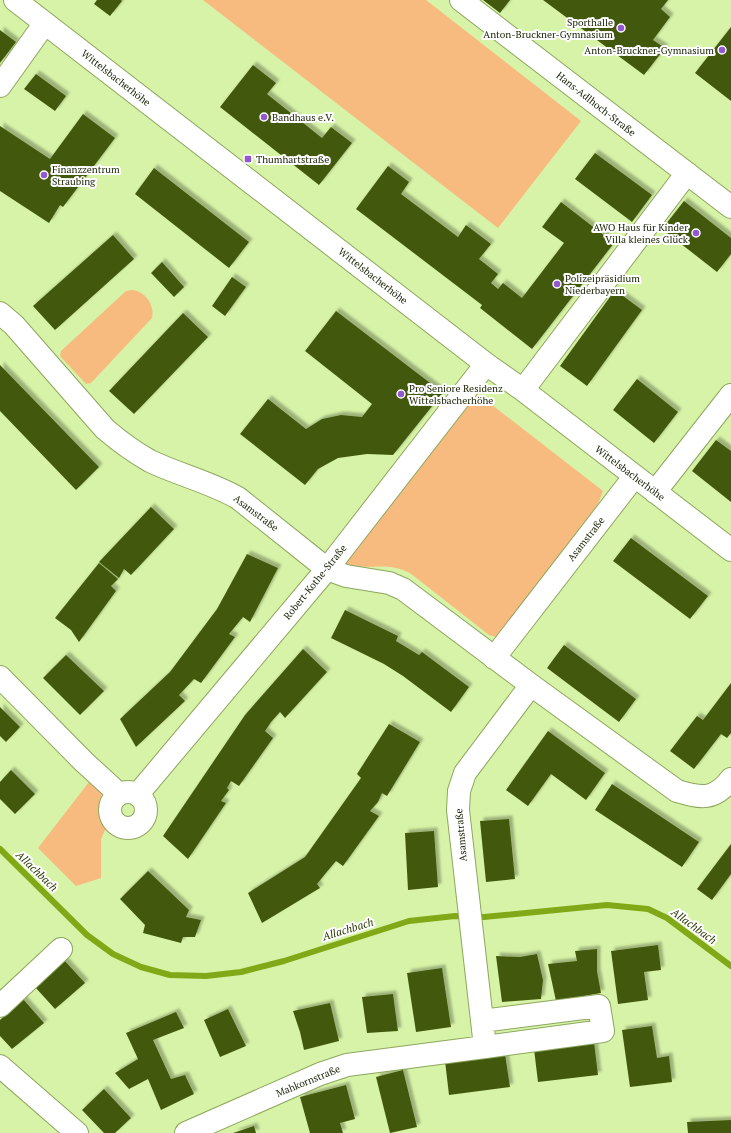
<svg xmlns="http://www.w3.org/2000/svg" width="731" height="1133" font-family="'PT Serif',serif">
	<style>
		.green { fill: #f8bb7f }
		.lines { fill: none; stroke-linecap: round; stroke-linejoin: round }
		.stream { stroke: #81a817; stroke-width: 6 }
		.building { fill: #435910; filter: url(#shadow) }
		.minor-casing { stroke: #8da75e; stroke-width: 24 }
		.minor { stroke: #fff; stroke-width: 22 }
		.poi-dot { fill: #9458ce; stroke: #fff; stroke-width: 1.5 }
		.labels { text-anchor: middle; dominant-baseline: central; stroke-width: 4; stroke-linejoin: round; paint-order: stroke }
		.poi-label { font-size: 10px; fill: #182204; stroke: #fff; text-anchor: start }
		.street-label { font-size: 10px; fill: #182204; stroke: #fff }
		.water-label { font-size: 11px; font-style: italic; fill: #293801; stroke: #fff }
	</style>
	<defs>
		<filter id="shadow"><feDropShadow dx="3.5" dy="-3.5" stdDeviation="1" flood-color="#0004"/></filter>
	</defs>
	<rect width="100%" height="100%" fill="#d7f3a7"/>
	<!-- green -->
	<path class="green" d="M 203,0 L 426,0 L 581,121 L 498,228 Z
		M 132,290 C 145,291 155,305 152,318 L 91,383 L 86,384 L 60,356 L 61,351 L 126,291 Z
		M 474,391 L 603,491 L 598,504 L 499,635 L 496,637 L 489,635 L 410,573 C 385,560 365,572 341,563 Z
		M 89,782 L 102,791 L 99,810 L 106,828 L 101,839 L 101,878 L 76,886 L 38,848 Z"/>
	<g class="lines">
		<!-- stream -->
		<path class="stream" d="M 0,849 L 87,935 L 113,954 L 141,967 L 170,975 L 206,976 L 241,972 L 284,961 L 409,921 L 455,916 L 484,917 L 607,905 L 648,909 L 667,918 L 731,966"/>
	</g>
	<!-- building -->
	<path class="building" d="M 97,0 L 121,0 L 122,1 L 110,16 L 94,4 Z
		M 483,0 L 510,0 L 500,13 Z
		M 543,0 L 668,0 L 661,9 L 670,17 L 653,40 L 665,48 L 644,75 Z
		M 731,27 L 731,101 L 695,73 Z
		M 0,30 L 16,42 L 0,63 Z
		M 253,65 L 276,83 L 267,94 L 322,138 L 331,127 L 352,143 L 319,185 L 220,107 Z
		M 36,74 L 66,96 L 55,111 L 24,89 Z
		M 83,114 L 115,138 L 63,207 L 60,205 L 49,223 L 0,191 L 0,126 L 50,159 Z
		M 595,153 L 652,195 L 632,222 L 575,179 Z
		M 388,166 L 409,182 L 401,194 L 458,237 L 466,225 L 491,244 L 479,259 L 498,274 L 491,283 L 498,289 L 503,283 L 522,298 L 564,243 L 542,227 L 561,202 L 614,243 L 532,349 L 480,308 L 482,305 L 356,209 Z
		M 154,168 L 249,242 L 229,268 L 135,194 Z
		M 684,201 L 731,238 L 731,254 L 717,272 L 662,229 Z
		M 113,235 L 134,259 L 55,330 L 33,306 Z
		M 162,262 L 184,287 L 174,297 L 151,273 Z
		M 232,277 L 246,287 L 225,316 L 212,306 Z
		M 615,290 L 642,310 L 587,386 L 560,366 Z
		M 336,311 L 438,389 L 445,390 L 393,455 L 367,454 L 338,458 L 318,469 L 305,485 L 240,434 L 268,399 L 306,429 L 322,419 L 341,415 L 362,417 L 372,404 L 305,351 Z
		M 183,313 L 208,337 L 134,414 L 109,391 Z
		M 0,365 L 99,467 L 76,490 L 0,411 Z
		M 637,379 L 678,412 L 654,443 L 613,410 Z
		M 716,440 L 731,451 L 731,502 L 692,471 Z
		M 151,507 L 174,529 L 131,575 L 124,569 L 119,578 L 99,562 Z
		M 631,538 L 708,596 L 690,619 L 613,561 Z
		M 247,554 L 278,568 L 250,622 L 243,617 L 229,634 L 235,637 L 201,683 L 194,679 L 179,695 L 185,701 L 136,747 L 120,719 L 170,672 L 217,609 Z
		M 99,563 L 118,579 L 111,586 L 116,591 L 79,642 L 71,630 L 55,618 Z
		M 345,610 L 398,636 L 396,641 L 419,655 L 422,652 L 469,687 L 451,712 L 403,676 L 384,664 L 331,638 Z
		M 564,645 L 636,699 L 619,722 L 547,668 Z
		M 303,649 L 327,672 L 285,718 L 280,712 L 271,722 L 265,731 L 273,738 L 239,786 L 231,781 L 227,788 L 229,790 L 221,801 L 226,803 L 188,859 L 163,836 L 245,715 Z
		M 66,655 L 104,691 L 80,715 L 43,678 Z
		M 731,683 L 731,733 L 727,738 L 721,734 L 694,769 L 670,751 L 697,716 L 703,720 Z
		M 0,707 L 20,727 L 6,742 L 0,736 Z
		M 389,724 L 420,742 L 387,796 L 382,793 L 378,802 L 370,811 L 379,816 L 343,866 L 336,861 L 325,874 L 317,884 L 320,888 L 262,923 L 248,893 L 305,857 L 361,778 L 357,774 Z
		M 548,731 L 605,773 L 586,800 L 551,774 L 528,806 L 506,790 Z
		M 11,770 L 35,794 L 15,814 L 0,799 L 0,782 Z
		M 612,784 L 699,842 L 682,867 L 595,810 Z
		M 509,819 L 515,879 L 486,882 L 480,821 Z
		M 434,831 L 438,887 L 408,890 L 405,833 Z
		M 731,844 L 731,874 L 712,900 L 697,889 Z
		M 148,871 L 189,910 L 186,917 L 201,920 L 195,937 L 183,937 L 181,943 L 143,933 L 145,925 L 120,899 Z
		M 658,945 L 661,970 L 644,972 L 648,1000 L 618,1004 L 611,951 Z
		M 597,949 L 597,971 L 601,993 L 556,1001 L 548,964 L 577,961 L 575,951 Z
		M 537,954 L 543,980 L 541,999 L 502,1002 L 496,956 L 520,957 Z
		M 64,960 L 85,983 L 55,1009 L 35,987 Z
		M 442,968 L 451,1027 L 416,1032 L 407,973 Z
		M 393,994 L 398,1031 L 367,1033 L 362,997 Z
		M 23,999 L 44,1023 L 12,1049 L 0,1036 L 0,1020 Z
		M 330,1003 L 339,1041 L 304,1050 L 300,1032 L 293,1011 Z
		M 228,1009 L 246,1046 L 220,1057 L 204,1020 Z
		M 176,1012 L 184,1028 L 153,1040 L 171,1079 L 185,1075 L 194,1094 L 161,1110 L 148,1079 L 129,1089 L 115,1073 L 138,1059 L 126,1033 Z
		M 652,1026 L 657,1058 L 669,1056 L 672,1082 L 630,1087 L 622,1030 Z
		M 594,1042 L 598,1075 L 538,1082 L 534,1049 Z
		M 505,1054 L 510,1087 L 449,1095 L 445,1061 Z
		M 403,1070 L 417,1127 L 390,1133 L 376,1077 Z
		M 346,1085 L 355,1119 L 340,1123 L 343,1133 L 310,1133 L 300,1097 Z
		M 104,1089 L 131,1118 L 115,1133 L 104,1133 L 82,1110 Z
		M 731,1120 L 731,1133 L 688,1133 L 687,1122 Z
		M 254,1126 L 256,1133 L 233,1133 Z"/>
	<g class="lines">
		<!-- minor casing -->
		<g class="minor-casing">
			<path id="minor" d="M 15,0 L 486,364 L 523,390 L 731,550
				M 461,0 L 731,207
				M 0,86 L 45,23
				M 0,313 L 14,325 L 105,429 C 119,441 134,452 150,461 C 179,475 210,482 238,498 L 327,569 L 346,576 L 389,583 L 403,589 L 531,685 L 677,791 C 701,798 714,801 731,779
				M 523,390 L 687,173
				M 655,492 L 731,395
				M 494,658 L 634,477
				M 0,677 L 84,762 L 119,794
				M110 810a18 18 0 1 1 36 0a18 18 0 1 1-36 0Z
				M 138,794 L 327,569 L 486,364
				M 0,1006 L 61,949
				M 482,1021 L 599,1006 L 603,1031 L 485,1047
				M 0,1066 L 77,1133
				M 186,1133 L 320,1074 L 347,1065 L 485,1047 L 458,810 L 459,791 L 465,773 L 531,685"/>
		</g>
		<!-- minor -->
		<use href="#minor" class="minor"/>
	</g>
	<!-- markers -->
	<g class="poi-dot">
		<circle cx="621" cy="28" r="4"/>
		<circle cx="722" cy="50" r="4"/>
		<circle cx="264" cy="117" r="4"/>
		<rect x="244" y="155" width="8" height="8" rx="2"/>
		<circle cx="44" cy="175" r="4"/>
		<circle cx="696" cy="233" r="4"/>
		<circle cx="557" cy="284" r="4"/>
		<circle cx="401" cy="394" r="4"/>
	</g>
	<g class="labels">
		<!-- poi labels -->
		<g class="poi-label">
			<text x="613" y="22" text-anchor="end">Sporthalle<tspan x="613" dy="12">Anton-Bruckner-Gymnasium</tspan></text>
			<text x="714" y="50" text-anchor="end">Anton-Bruckner-Gymnasium</text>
			<text x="272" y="117">Bandhaus e.V.</text>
			<text x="256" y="159">Thumhartstraße</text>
			<text x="52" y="169">Finanzzentrum<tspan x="52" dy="12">Straubing</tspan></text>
			<text x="688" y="227" text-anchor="end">AWO Haus für Kinder<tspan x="688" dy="12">Villa kleines Glück</tspan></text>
			<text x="565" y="278">Polizeipräsidium<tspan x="565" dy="12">Niederbayern</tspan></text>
			<text x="409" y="388">Pro Seniore Residenz<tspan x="409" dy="12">Wittelsbacherhöhe</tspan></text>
		</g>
		<!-- street labels -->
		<g class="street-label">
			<text transform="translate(116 78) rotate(38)">Wittelsbacherhöhe</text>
			<text transform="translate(596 104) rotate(38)">Hans-Adlhoch-Straße</text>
			<text transform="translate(373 276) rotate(38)">Wittelsbacherhöhe</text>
			<text transform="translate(630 473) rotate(37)">Wittelsbacherhöhe</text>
			<text transform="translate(256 513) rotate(37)">Asamstraße</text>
			<text transform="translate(586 539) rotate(-52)">Asamstraße</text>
			<text transform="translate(315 582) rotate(-51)">Robert-Kothe-Straße</text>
			<text transform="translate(461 835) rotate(-95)">Asamstraße</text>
			<text transform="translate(308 1081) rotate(-22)">Mahkornstraße</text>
		</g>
		<!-- water labels -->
		<g class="water-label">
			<text transform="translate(37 871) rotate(44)">Allachbach</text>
			<text transform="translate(694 926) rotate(36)">Allachbach</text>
			<text transform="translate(348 929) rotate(-17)">Allachbach</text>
		</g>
	</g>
</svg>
